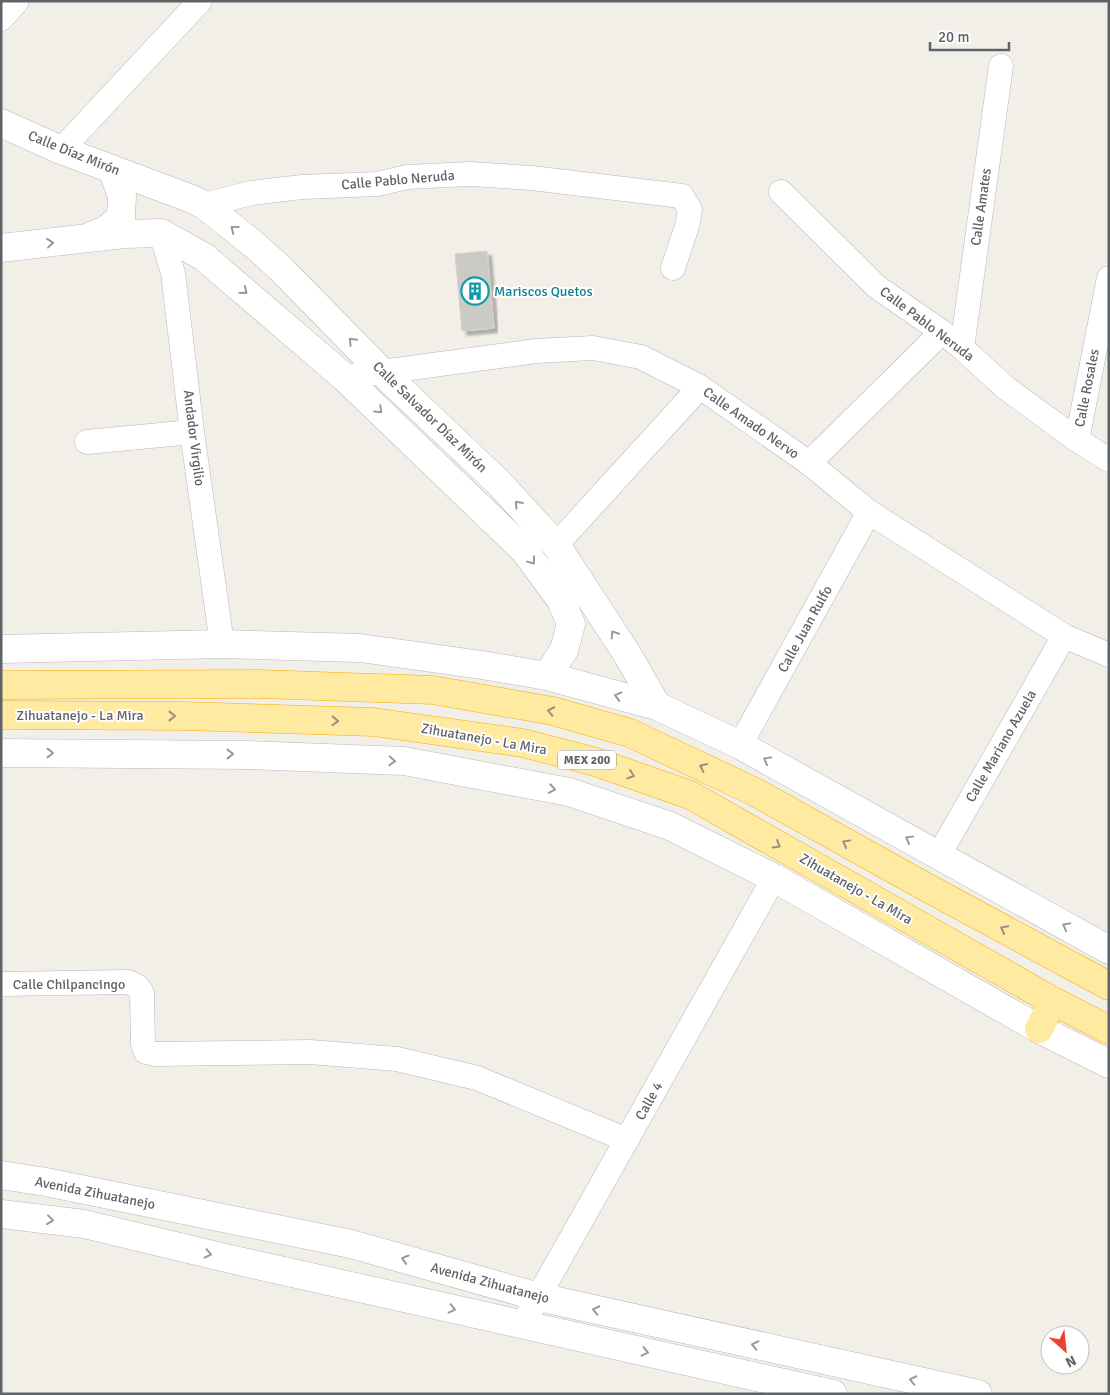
<svg xmlns="http://www.w3.org/2000/svg" width="1110" height="1395" font-family="Signika,sans-serif">
	<style>
		.building { fill: #cccac5; stroke: #d6d1c6; filter: url(#shadow) }
		.lines { fill: none; stroke-linecap: round; stroke-linejoin: round }
		.minor-casing { stroke: #b5b8bc; stroke-width: 25 }
		.tertiary-casing { stroke: #b5b8bc; stroke-width: 29 }
		.secondary-casing { stroke: #b6babf; stroke-width: 29 }
		.trunk-casing { stroke: #f9ab00; stroke-width: 29 }
		.minor { stroke: #fff; stroke-width: 24 }
		.tertiary { stroke: #fff; stroke-width: 28 }
		.secondary { stroke: #fff; stroke-width: 28 }
		.trunk { stroke: #feeaa1; stroke-width: 28 }
		.oneway { stroke: #979a9d }
		.oneway2 { stroke: #97927c }
		.labels { text-anchor: middle; dominant-baseline: central; stroke-width: 4; stroke-linejoin: round; paint-order: stroke }
		.shield { fill: #fff; stroke: #8f9295; stroke-width: 1 }
		.shield-label { font-size: 12px; font-weight: bold; fill: #5f6368 }
		.street-label { font-size: 14px; fill: #5f6368; stroke: #fff }
		.culture-label { font-size: 14px; fill: #0d838f; stroke: #fff; text-anchor: start }
	</style>
	<defs>
		<filter id="shadow"><feDropShadow dx="4.5" dy="4.5" stdDeviation="1" flood-color="#0004"/></filter>
	</defs>
	<rect width="100%" height="100%" fill="#f1efe8"/>
	<!-- building -->
	<path class="building" d="M 487,251 L 494,328 L 462,331 L 455,254 Z"/>
	<g class="lines">
		<!-- minor casing -->
		<g class="minor-casing">
			<path id="minor" d="M 1,19 L 17,1
				M 61,150 L 200,1
				M 781,192 L 877,287 L 942,332 L 962,348 L 1006,388 L 1077,440 L 1109,460
				M 204,205 L 251,193 L 302,187 L 377,184 L 407,177 L 470,174 L 532,178 L 682,196 L 690,210 L 687,226 L 673,268
				M 161,233 L 173,273 L 192,432 L 222,644
				M 962,348 L 1001,66
				M 344,377 L 536,351 L 593,348 L 641,357 L 700,387 L 809,463 L 869,512 L 1064,636 L 1109,655
				M 1077,440 L 1109,278
				M 87,442 L 192,432
				M 809,463 L 942,332
				M 556,545 L 700,387
				M 740,745 L 869,512
				M 939,855 L 1064,636
				M 1,984 L 128,982 L 137,986 L 142,993 L 143,1044 L 146,1052 L 156,1054 L 310,1052 L 397,1059 L 477,1078 L 627,1140
				M 523,1324 L 774,878"/>
		</g>
		<!-- tertiary casing -->
		<g class="tertiary-casing">
			<path id="tertiary" d="M 1,123 L 61,150 L 192,199 L 204,205 L 252,243 L 280,268 L 382,372 L 499,483 L 556,545 L 627,654 L 657,706
				M 91,236 L 106,230 L 121,217 L 122,196 L 112,169
				M 1,248 L 124,234 L 161,233 L 204,257 L 344,377 L 524,550 L 561,600 L 571,624 L 564,650 L 547,676
				M 1,1175 L 46,1182 L 351,1244 L 539,1297 L 978,1394
				M 1,1214 L 84,1224 L 230,1259 L 833,1394"/>
		</g>
		<!-- secondary casing -->
		<g class="secondary-casing">
			<path id="secondary" d="M 1,649 L 222,644 L 360,648 L 482,665 L 547,676 L 657,706 L 740,745 L 1109,950
				M 1,753 L 249,755 L 404,761 L 569,792 L 670,826 L 774,878 L 1039,1029 L 1109,1064"/>
		</g>
		<!-- trunk casing -->
		<g class="trunk-casing">
			<path id="trunk" d="M 1,685 L 260,684 L 433,690 L 553,711 L 630,733 L 755,792 L 924,886 L 1109,986
				M 1,715 L 185,716 L 373,722 L 523,743 L 596,762 L 690,795 L 1053,1001 L 1109,1030
				M 1039,1029 L 1053,1001"/>
		</g>
		<!-- minor -->
		<use href="#minor" class="minor"/>
		<!-- tertiary -->
		<use href="#tertiary" class="tertiary"/>
		<!-- secondary -->
		<use href="#secondary" class="secondary"/>
		<!-- trunk -->
		<use href="#trunk" class="trunk"/>
	</g>
	<!-- one-way arrows -->
	<defs><path id="oneway-chevron" d="M-2-3.5L2.5 0L-2 3.5" fill="none" stroke-width="1.6" stroke-linecap="round" stroke-linejoin="round" transform="scale(1.25)"/></defs>
	<g class="oneway">
		<use href="#oneway-chevron" transform="translate(234 229) rotate(-142)"/>
		<use href="#oneway-chevron" transform="translate(50 243) rotate(-6)"/>
		<use href="#oneway-chevron" transform="translate(244 291) rotate(40)"/>
		<use href="#oneway-chevron" transform="translate(352 341) rotate(-134)"/>
		<use href="#oneway-chevron" transform="translate(379 410) rotate(44)"/>
		<use href="#oneway-chevron" transform="translate(518 504) rotate(-132)"/>
		<use href="#oneway-chevron" transform="translate(532 561) rotate(53)"/>
		<use href="#oneway-chevron" transform="translate(614 634) rotate(-123)"/>
		<use href="#oneway-chevron" transform="translate(618 696) rotate(-165)"/>
		<use href="#oneway-chevron" transform="translate(50 753)"/>
		<use href="#oneway-chevron" transform="translate(230 754)"/>
		<use href="#oneway-chevron" transform="translate(767 760) rotate(-151)"/>
		<use href="#oneway-chevron" transform="translate(392 761) rotate(3)"/>
		<use href="#oneway-chevron" transform="translate(552 789) rotate(10)"/>
		<use href="#oneway-chevron" transform="translate(909 839) rotate(-151)"/>
		<use href="#oneway-chevron" transform="translate(1066 926) rotate(-151)"/>
		<use href="#oneway-chevron" transform="translate(50 1220) rotate(7)"/>
		<use href="#oneway-chevron" transform="translate(208 1254) rotate(13)"/>
		<use href="#oneway-chevron" transform="translate(405 1259) rotate(-164)"/>
		<use href="#oneway-chevron" transform="translate(452 1309) rotate(13)"/>
		<use href="#oneway-chevron" transform="translate(596 1310) rotate(-168)"/>
		<use href="#oneway-chevron" transform="translate(755 1345) rotate(-168)"/>
		<use href="#oneway-chevron" transform="translate(645 1352) rotate(13)"/>
		<use href="#oneway-chevron" transform="translate(913 1380) rotate(-168)"/>
	</g>
	<g class="oneway2">
		<use href="#oneway-chevron" transform="translate(551 711) rotate(-168)"/>
		<use href="#oneway-chevron" transform="translate(172 716)"/>
		<use href="#oneway-chevron" transform="translate(335 721) rotate(2)"/>
		<use href="#oneway-chevron" transform="translate(703 767) rotate(-155)"/>
		<use href="#oneway-chevron" transform="translate(631 775) rotate(19)"/>
		<use href="#oneway-chevron" transform="translate(846 843) rotate(-151)"/>
		<use href="#oneway-chevron" transform="translate(777 845) rotate(30)"/>
		<use href="#oneway-chevron" transform="translate(1004 929) rotate(-152)"/>
	</g>
	<!-- icons -->
	<defs>
		<g id="building-ring" transform="scale(1.4375)"><circle r="9.5" fill="#fff" stroke="#0f9aa8" stroke-width="1.5"/><path d="M-4-6H4V6H1V3H-1V6H-4ZM-2.5-4.3h1.7v1.8h-1.7ZM.8-4.3h1.7v1.8H.8ZM-2.5-1h1.7V.8h-1.7ZM.8-1h1.7V.8H.8Z" fill="#0f9aa8"/></g>
	</defs>
	<g fill-rule="evenodd">
		<use href="#building-ring" x="475" y="291"/>
	</g>
	<g class="labels">
		<!-- shield labels -->
		<rect class="shield" x="558" y="750.5" width="58" height="19" rx="4"/>
		<g class="shield-label">
			<text x="587" y="760">MEX 200</text>
		</g>
		<!-- street labels -->
		<g class="street-label">
			<text transform="translate(74 153) rotate(22)">Calle Díaz Mirón</text>
			<text transform="translate(398 180) rotate(-5)">Calle Pablo Neruda</text>
			<text transform="translate(981 207) rotate(-82)">Calle Amates</text>
			<text transform="translate(927 324) rotate(37)">Calle Pablo Neruda</text>
			<text transform="translate(1087 388) rotate(-79)">Calle Rosales</text>
			<text transform="translate(430 417) rotate(44)">Calle Salvador Díaz Mirón</text>
			<text transform="translate(751 423) rotate(35)">Calle Amado Nervo</text>
			<text transform="translate(194 438) rotate(83)">Andador Virgilio</text>
			<text transform="translate(805 629) rotate(-61)">Calle Juan Rulfo</text>
			<text x="80" y="715">Zihuatanejo - La Mira</text>
			<text transform="translate(484 739) rotate(10)">Zihuatanejo - La Mira</text>
			<text transform="translate(1001 746) rotate(-60)">Calle Mariano Azuela</text>
			<text transform="translate(856 889) rotate(30)">Zihuatanejo - La Mira</text>
			<text x="69" y="984">Calle Chilpancingo</text>
			<text transform="translate(649 1101) rotate(-61)">Calle 4</text>
			<text transform="translate(95 1193) rotate(11)">Avenida Zihuatanejo</text>
			<text transform="translate(490 1283) rotate(15)">Avenida Zihuatanejo</text>
		</g>
		<!-- culture labels -->
		<g class="culture-label">
			<text x="494" y="291">Mariscos Quetos</text>
		</g>
	</g>
	<!-- border -->
	<rect width="1110" height="1395" fill="none" stroke="#5f6368" stroke-width="5"/>
	<!-- north arrow -->
	<g transform="translate(1065 1350) rotate(153)"><circle r="24" fill="#ffffff" stroke="#bfc1c3"/>
	<path d="M0-4L9 19L0 12L-9 19Z" fill="#ea4335"/>
	<text y="-8" font-size="14" font-weight="bold" text-anchor="middle" fill="#5f6368">N</text>
	</g>
	<!-- scale -->
	<path d="M930 42v8h79v-8" fill="none" stroke="#5f6368" stroke-width="2.5"/>
	<text x="938" y="42" font-size="15" fill="#5f6368" stroke="#ffffff" stroke-width="4" paint-order="stroke">20 m</text>
</svg>
